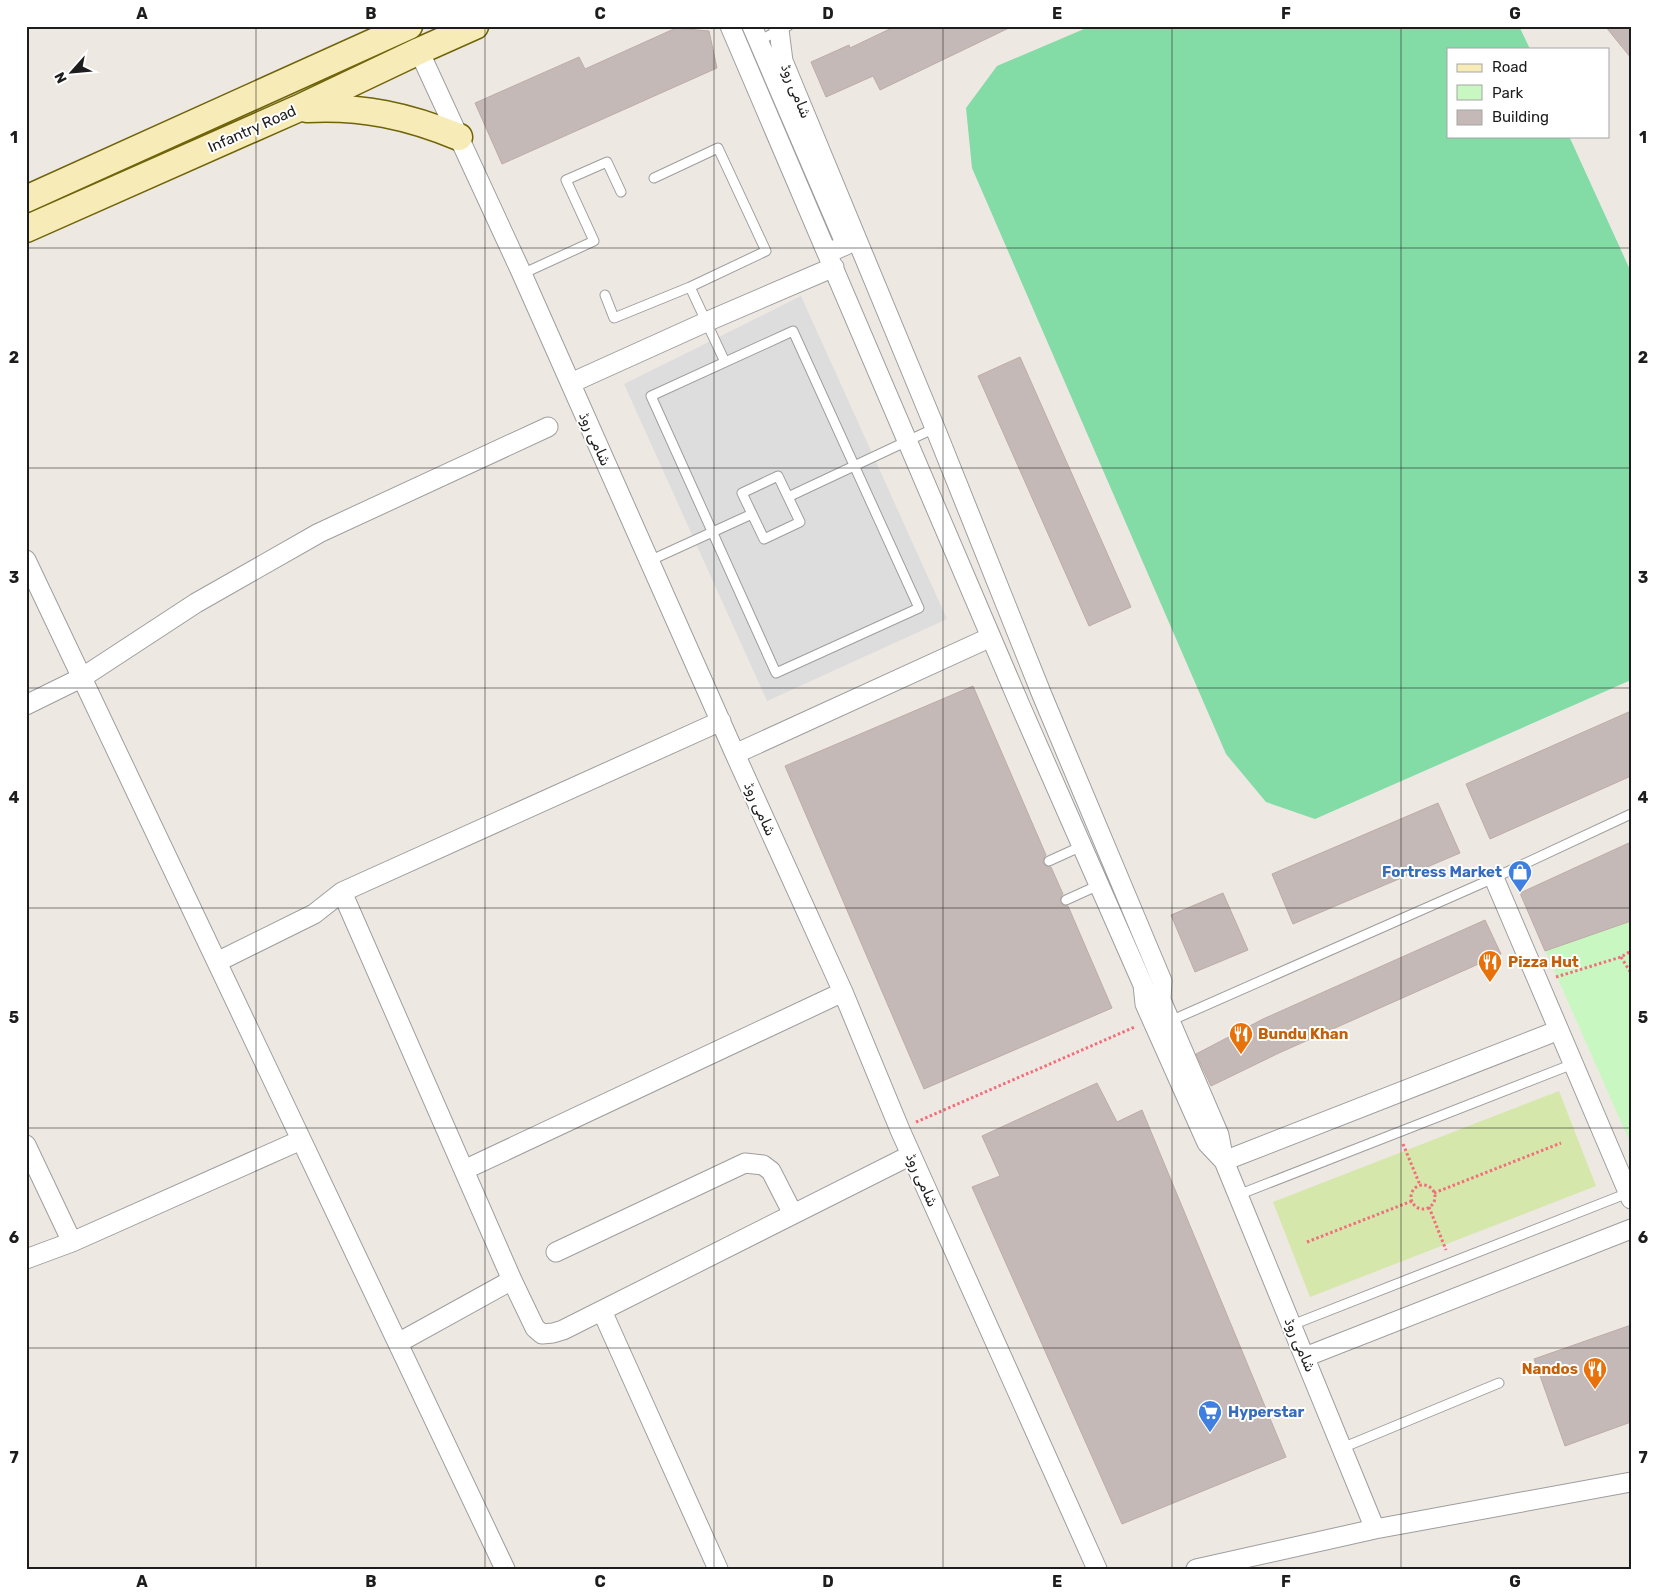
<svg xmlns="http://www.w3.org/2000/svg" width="1657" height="1595" font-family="Rubik,'Noto Naskh Arabic',sans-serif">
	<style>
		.grass { fill: #d5e7aa }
		.park { fill: #c8f7c1 }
		.pitch { fill: #83dba5 }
		.parking { fill: #ddd }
		.building { fill: #c5b9b7; stroke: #bfaba6 }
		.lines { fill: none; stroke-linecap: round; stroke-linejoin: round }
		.service-casing { stroke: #9e9e9e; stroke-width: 11 }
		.minor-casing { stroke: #9e9e9e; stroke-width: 21 }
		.secondary-casing { stroke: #6f6409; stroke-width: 29 }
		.path { stroke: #f46d7d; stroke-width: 3; stroke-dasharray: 2.5 2.5; stroke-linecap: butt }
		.service { stroke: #fff; stroke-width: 9 }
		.minor { stroke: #fff; stroke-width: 19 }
		.secondary { stroke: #f7ecb8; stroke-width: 26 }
		.grid { fill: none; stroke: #1d1d1d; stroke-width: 1; stroke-opacity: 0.55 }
		.labels { text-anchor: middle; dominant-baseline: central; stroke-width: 4; stroke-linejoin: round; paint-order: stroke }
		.street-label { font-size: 15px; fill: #1d1d1d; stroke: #fff }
		.shop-label { font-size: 15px; font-weight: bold; fill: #366cbe; stroke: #fff; text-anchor: end }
		.food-label { font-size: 15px; font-weight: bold; fill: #c56008; stroke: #fff; text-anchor: start }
		.neatline { fill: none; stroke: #1d1d1d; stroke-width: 2 }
		.grid-label { font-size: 16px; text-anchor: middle; font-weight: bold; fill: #1d1d1d }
	</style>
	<rect width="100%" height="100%" fill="#eee8e3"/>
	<!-- grass -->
	<path class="grass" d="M 1559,1091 L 1596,1186 L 1310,1297 L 1273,1202 Z"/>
	<!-- park -->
	<path class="park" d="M 1631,842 L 1631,1139 L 1629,1140 L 1520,893 Z"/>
	<!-- pitch -->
	<path class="pitch" d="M 1091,26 L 1519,26 L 1530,49 L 1448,49 L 1448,136 L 1569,136 L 1631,272 L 1631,680 L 1315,819 L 1266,802 L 1226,754 L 972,168 L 966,108 L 997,66 Z"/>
	<!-- parking -->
	<path class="parking" d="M 801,296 L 947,619 L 767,701 L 624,384 Z"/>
	<!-- building -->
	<path class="building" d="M 896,26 L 1013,26 L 880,90 L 873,76 L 826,97 L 811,62 L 849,45 L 850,48 Z
		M 1605,26 L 1631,26 L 1631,58 Z
		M 676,28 L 709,31 L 717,68 L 502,164 L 475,103 L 579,57 L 585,69 Z
		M 1020,357 L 1131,607 L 1089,626 L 978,376 Z
		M 973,686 L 1046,855 L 1044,858 L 1043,863 L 1046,866 L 1051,867 L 1063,894 L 1061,897 L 1060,902 L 1063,905 L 1068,906 L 1112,1008 L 924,1089 L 785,766 Z
		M 1631,711 L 1631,776 L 1490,839 L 1466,784 Z
		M 1438,803 L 1460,853 L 1293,924 L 1272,874 Z
		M 1631,842 L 1631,921 L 1545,951 L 1520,893 Z
		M 1223,893 L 1248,950 L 1195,972 L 1171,915 Z
		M 1485,920 L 1501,954 L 1279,1053 L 1211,1086 L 1196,1054 L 1263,1019 Z
		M 1097,1083 L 1117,1122 L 1142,1110 L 1286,1457 L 1122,1524 L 972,1187 L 1000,1176 L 982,1136 Z
		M 1631,1325 L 1631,1422 L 1565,1446 L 1534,1359 Z"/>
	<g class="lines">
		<!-- service casing -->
		<g class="service-casing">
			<path id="service" d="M 758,41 L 788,26
				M 654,178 L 718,148 L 766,251 L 690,287 L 725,362
				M 522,274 L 594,241 L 566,180 L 607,162 L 621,192
				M 605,295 L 614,318 L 690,287
				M 793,331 L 919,608 L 776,673 L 651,396 Z
				M 778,476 L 800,522 L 764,539 L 742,493 Z
				M 788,497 L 935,428
				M 649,561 L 752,514
				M 1049,861 L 1082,846
				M 1066,900 L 1099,885
				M 1170,1021 L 1494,878 L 1631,814
				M 1238,1195 L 1573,1064
				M 1292,1325 L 1628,1193
				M 1342,1448 L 1499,1383"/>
		</g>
		<!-- minor casing -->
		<g class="minor-casing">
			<path id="minor" d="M 730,26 L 1020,705 L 1143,985 L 1145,1004 L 1207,1143 L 1224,1161
				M 752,26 L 846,245 L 828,253
				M 779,30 L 783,61 L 935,428 L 1042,695 L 1162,981 L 1161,1000 L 1219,1135 L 1224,1161 L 1375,1529
				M 419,51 L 522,274 L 735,754 L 843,992 L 900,1130 L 1097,1569
				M 571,383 L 706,322 L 834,267
				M 26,560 C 188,895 344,1233 505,1569
				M 26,705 L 83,677 L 196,603 L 319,533 L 548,427
				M 735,754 L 991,637
				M 1494,878 L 1631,1199
				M 219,961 L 314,914 L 342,892
				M 26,1145 L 72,1242
				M 1224,1161 L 1559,1030
				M 464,1170 L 843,992
				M 556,1252 L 745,1163 L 763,1165 L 771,1171 L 793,1214
				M 26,1259 L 72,1242 L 301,1140
				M 512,1280 L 342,892 L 721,721
				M 602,1311 L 718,1569
				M 398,1343 L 512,1280 L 535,1328 L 542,1334 L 553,1333 L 563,1330 L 911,1155
				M 1305,1357 L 1631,1229
				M 1196,1569 L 1375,1529 L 1631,1482"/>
		</g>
		<!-- secondary casing -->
		<g class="secondary-casing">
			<path id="secondary" d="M 307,109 C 362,106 408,116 459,137
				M 26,199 L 409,26
				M 26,229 L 297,109 L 419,51 L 475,26"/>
		</g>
		<!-- path -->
		<path class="path" d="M 1621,957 L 1631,973
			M 1556,977 L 1621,957 L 1631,951
			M 916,1122 L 1135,1027
			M 1403,1144 L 1420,1185
			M1411 1197a12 12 0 1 1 24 0a12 12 0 1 1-24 0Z
			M 1434,1193 L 1561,1143
			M 1429,1207 L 1446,1250
			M 1307,1242 L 1412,1201"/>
		<!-- service -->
		<use href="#service" class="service"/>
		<!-- minor -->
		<use href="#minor" class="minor"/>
		<!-- secondary -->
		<use href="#secondary" class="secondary"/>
	</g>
	<!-- grid -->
	<path class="grid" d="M 256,26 L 256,1569M 485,26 L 485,1569M 714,26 L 714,1569M 943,26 L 943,1569M 1172,26 L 1172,1569M 1401,26 L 1401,1569M 26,248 L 1631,248M 26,468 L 1631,468M 26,688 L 1631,688M 26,908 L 1631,908M 26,1128 L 1631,1128M 26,1348 L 1631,1348"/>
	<!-- icons -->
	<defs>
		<g id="shop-pin" transform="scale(1.25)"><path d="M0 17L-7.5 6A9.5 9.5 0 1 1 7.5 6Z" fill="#3f7fe0" stroke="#fff"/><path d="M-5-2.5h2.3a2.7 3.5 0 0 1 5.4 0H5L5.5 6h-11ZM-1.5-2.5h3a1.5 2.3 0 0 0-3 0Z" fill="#fff"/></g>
		<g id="restaurant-pin" transform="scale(1.25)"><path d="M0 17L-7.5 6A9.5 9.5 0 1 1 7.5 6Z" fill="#e8710a" stroke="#fff"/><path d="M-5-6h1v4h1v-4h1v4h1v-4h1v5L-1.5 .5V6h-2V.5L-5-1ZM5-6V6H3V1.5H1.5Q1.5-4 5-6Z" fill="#fff"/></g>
		<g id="supermarket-pin" transform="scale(1.25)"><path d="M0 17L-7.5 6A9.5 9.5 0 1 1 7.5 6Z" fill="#3f7fe0" stroke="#fff"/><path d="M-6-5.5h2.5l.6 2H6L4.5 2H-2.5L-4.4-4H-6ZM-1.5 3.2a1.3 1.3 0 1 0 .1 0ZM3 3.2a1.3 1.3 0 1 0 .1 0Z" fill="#fff"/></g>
	</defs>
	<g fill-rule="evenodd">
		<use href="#shop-pin" x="1520" y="872"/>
		<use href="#restaurant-pin" x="1490" y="962"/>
		<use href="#restaurant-pin" x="1241" y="1034"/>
		<use href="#restaurant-pin" x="1595" y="1369"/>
		<use href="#supermarket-pin" x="1210" y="1412"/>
	</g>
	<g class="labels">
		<!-- street labels -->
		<g class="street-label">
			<text transform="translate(796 91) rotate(68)">شامی روڈ</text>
			<text transform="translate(252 129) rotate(-24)">Infantry Road</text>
			<text transform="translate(595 439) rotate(66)">شامی روڈ</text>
			<text transform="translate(760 809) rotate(66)">شامی روڈ</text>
			<text transform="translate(922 1180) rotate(66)">شامی روڈ</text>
			<text transform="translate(1300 1345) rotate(67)">شامی روڈ</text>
		</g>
		<!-- shop labels -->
		<g class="shop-label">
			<text x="1502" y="872">Fortress Market</text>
			<text x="1228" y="1412" text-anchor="start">Hyperstar</text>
		</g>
		<!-- food labels -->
		<g class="food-label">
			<text x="1508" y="962">Pizza Hut</text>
			<text x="1258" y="1034">Bundu Khan</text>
			<text x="1578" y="1369" text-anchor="end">Nandos</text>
		</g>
	</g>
	<!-- border -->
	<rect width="1657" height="1595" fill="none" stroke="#ffffff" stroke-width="55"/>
	<!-- legend -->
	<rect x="1447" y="48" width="162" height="90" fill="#ffffff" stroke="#a5a5a5"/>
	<rect x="1457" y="64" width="25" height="8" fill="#f7ecb8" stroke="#a5a5a5"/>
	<text x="1492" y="72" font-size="15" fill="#1d1d1d">Road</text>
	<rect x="1457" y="85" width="25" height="15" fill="#c8f7c1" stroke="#a5a5a5"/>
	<text x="1492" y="98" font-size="15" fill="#1d1d1d">Park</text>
	<rect x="1457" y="110" width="25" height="15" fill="#c5b9b7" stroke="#a5a5a5"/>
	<text x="1492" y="122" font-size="15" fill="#1d1d1d">Building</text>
	<!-- north arrow -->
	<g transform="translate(72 72) rotate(243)" stroke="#ffffff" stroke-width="4" paint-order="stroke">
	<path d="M0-4L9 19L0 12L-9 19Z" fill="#1d1d1d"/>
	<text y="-8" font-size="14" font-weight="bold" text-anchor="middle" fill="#1d1d1d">N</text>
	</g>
	<rect x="28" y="28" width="1602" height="1540" class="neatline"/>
	<g class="grid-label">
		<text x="142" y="19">A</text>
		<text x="371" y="19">B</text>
		<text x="600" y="19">C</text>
		<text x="828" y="19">D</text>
		<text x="1057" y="19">E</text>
		<text x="1286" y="19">F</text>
		<text x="1515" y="19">G</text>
		<text x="14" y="143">1</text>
		<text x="1643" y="143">1</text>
		<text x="14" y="363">2</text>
		<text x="1643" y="363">2</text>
		<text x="14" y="583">3</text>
		<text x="1643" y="583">3</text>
		<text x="14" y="803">4</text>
		<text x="1643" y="803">4</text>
		<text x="14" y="1023">5</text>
		<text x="1643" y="1023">5</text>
		<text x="14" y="1243">6</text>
		<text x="1643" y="1243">6</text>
		<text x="14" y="1463">7</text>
		<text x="1643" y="1463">7</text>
		<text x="142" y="1587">A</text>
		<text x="371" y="1587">B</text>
		<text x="600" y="1587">C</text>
		<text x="828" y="1587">D</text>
		<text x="1057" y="1587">E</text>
		<text x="1286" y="1587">F</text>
		<text x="1515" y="1587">G</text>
	</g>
</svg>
